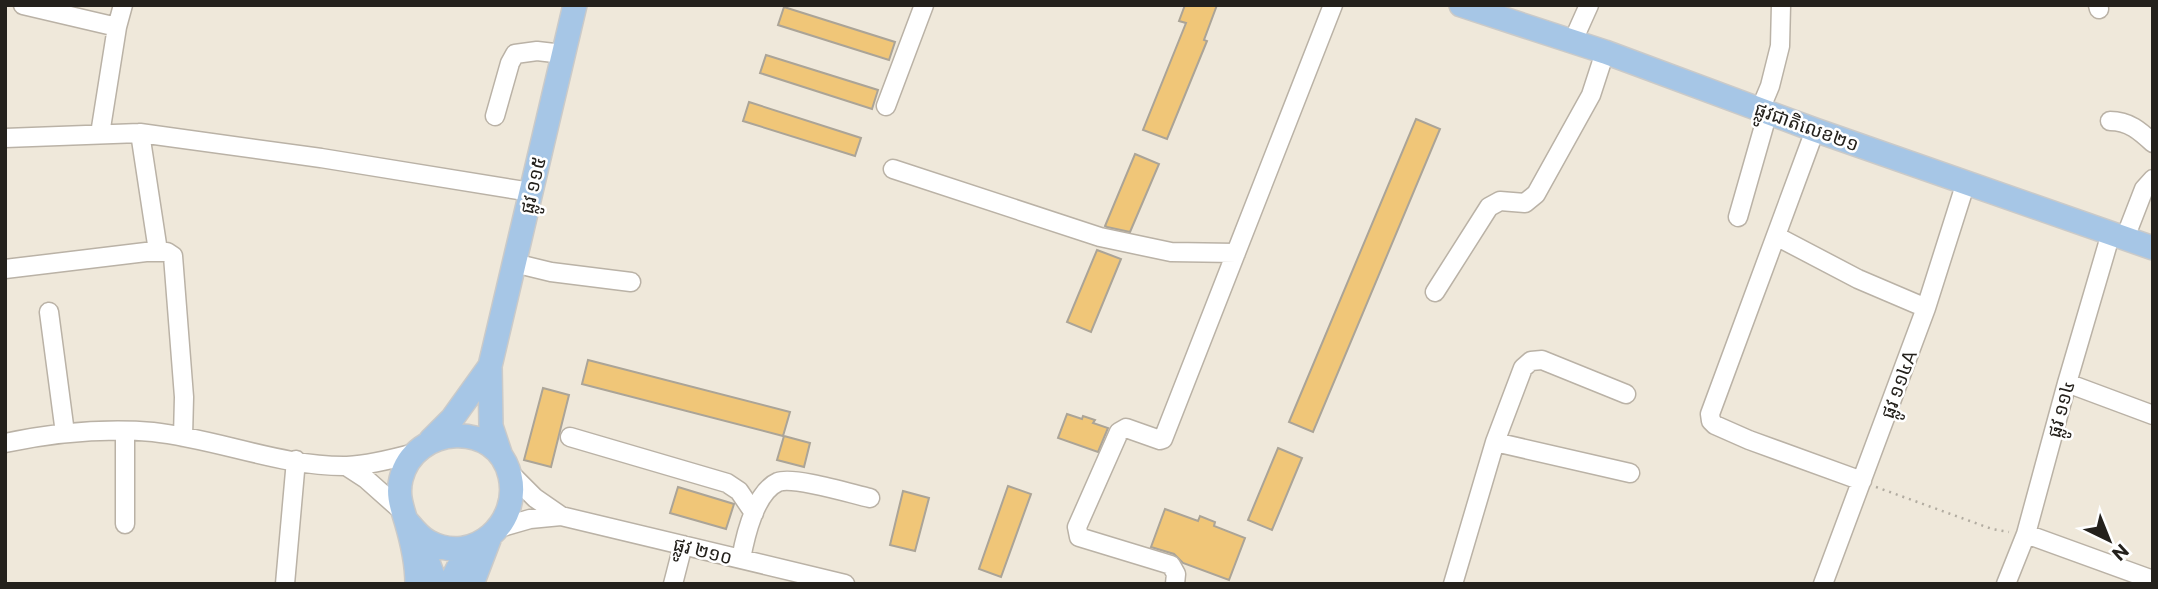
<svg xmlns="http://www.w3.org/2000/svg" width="2158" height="589" font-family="Commissioner,'Noto Sans Khmer',sans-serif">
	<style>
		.building { fill: #f0c678; stroke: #aba497; stroke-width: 2 }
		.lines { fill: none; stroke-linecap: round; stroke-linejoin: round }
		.minor-casing { stroke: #bab2a6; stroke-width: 21 }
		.major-casing { stroke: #cacac9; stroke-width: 26 }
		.path { stroke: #b2aca1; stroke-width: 2.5; stroke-dasharray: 2 5; stroke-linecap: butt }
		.minor { stroke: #fff; stroke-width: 18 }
		.major { stroke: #a6c6e6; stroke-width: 23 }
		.labels { text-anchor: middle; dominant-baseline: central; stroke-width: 5; stroke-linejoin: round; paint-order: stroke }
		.street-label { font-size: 19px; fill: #24211c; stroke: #fff }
	</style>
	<rect width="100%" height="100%" fill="#efe8da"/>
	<!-- building -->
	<path class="building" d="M 1185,5 L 1217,5 L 1204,40 L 1207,41 L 1167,139 L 1143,130 L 1186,23 L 1179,21 Z
		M 784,7 L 895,42 L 889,60 L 778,25 Z
		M 766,55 L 878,90 L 872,109 L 760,73 Z
		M 749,102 L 861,138 L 855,156 L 743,121 Z
		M 1416,119 L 1440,129 L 1313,432 L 1289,422 Z
		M 1135,154 L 1159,164 L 1130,232 L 1107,227 L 1105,226 Z
		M 1097,250 L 1121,259 L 1091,332 L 1067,322 Z
		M 588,360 L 790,412 L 783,436 L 582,384 Z
		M 543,388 L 569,395 L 551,467 L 524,460 Z
		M 1067,414 L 1082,419 L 1083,416 L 1095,420 L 1093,423 L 1108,428 L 1098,452 L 1058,438 Z
		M 784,436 L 810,443 L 804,467 L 777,460 Z
		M 1278,448 L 1302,458 L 1272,530 L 1248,520 Z
		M 1008,486 L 1031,494 L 1001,577 L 979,569 Z
		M 678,487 L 734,504 L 726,529 L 670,513 Z
		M 903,491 L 929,498 L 915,551 L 890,545 Z
		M 1165,509 L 1198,521 L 1200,516 L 1215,522 L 1214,526 L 1245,538 L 1229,580 L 1183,563 L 1174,554 L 1151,547 Z"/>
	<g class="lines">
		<!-- minor casing -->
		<g class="minor-casing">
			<path id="minor" d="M 23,5 L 117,27
				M 2098,5 L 2099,9
				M 1572,43 L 1589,5
				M 886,106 L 924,5
				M 1760,110 L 1770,86 L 1780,46 L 1781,5
				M 495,116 L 510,63 L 515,54 L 537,51 L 563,54
				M 2110,121 C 2129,121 2140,131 2153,143
				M 1815,130 L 1710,414 L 1711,421 L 1715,425 L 1749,440 L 1862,481
				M 140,133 L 158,251
				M 100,134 L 117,27 L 123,5
				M 5,138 L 140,133 L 321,158 L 531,192
				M 893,169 L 1100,237 L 1171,252 L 1236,253
				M 1738,217 L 1768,112
				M 1776,236 L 1858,279 L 1926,308
				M 2125,238 L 2144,189 L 2153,179
				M 514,263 L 551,272 L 631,282
				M 5,269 L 146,252 L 167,252 L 173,256 L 184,397 L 183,437
				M 1435,292 L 1489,207 L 1500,201 L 1525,203 L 1536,194 L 1591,95 L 1605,52
				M 49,312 L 65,433
				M 2067,383 L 2153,415
				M 125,432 L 125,524
				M 570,437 L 727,483 L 739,491 L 754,513
				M 1495,442 L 1630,473
				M 5,443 C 53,433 104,428 153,432 C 218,439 282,467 347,466 C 370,465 393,459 415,453
				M 346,466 L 366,479 L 402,511
				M 510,473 L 535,498 L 561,516
				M 499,528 L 530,519 L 561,516 L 845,584
				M 2026,534 L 2153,580
				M 741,559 C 745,537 755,492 778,482 C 794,476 852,494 870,498
				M 285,584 L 296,460
				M 673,584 L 683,545
				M 1175,584 L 1176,574 L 1171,565 L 1079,537 L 1077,527 L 1119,432 L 1126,428 L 1160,440 L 1163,439 L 1333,5
				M 1453,584 L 1495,442 L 1523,368 L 1531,361 L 1542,360 L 1626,394
				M 1823,584 L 1926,308 L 1966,182
				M 2006,584 L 2026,534 L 2067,383 L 2111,233"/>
		</g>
		<!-- major casing -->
		<g class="major-casing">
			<path id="major" d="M 1461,5 L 1605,52 L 1815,130 L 2153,248
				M 431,440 L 452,419 L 490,366
				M 501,456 L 491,426 L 490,366 L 575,5
				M 406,520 C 413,528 419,537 429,542 C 474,566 521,522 510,476 C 497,419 414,425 401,479 C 397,495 402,507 406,521 C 412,541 417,563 417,584
				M 422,546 L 436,584
				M 450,584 L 459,566 L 473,546
				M 472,584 L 490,537"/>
		</g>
		<!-- path -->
		<path class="path" d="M 1876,487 L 1992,529 L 2009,532"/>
		<!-- minor -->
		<use href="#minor" class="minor"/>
		<!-- major -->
		<use href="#major" class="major"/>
	</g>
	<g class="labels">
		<!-- street labels -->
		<g class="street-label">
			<text transform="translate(1807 126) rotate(20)">ផ្លូវជាតិលេខ២១</text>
			<text transform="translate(532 185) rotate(-77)">ផ្លូវ ១១៥</text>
			<text transform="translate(1898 384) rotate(-70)">ផ្លូវ ១១៤A</text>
			<text transform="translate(2060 409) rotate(-75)">ផ្លូវ ១១៤</text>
			<text transform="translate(703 550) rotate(14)">ផ្លូវ ២១០</text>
		</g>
	</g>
	<!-- border -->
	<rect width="2158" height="589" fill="none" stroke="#24211c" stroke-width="14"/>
	<!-- north arrow -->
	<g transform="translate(2109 540) rotate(137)" stroke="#ffffff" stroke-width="5" paint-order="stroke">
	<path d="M0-5L12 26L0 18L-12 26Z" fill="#24211c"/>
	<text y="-10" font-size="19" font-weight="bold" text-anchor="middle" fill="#24211c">N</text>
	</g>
</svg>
